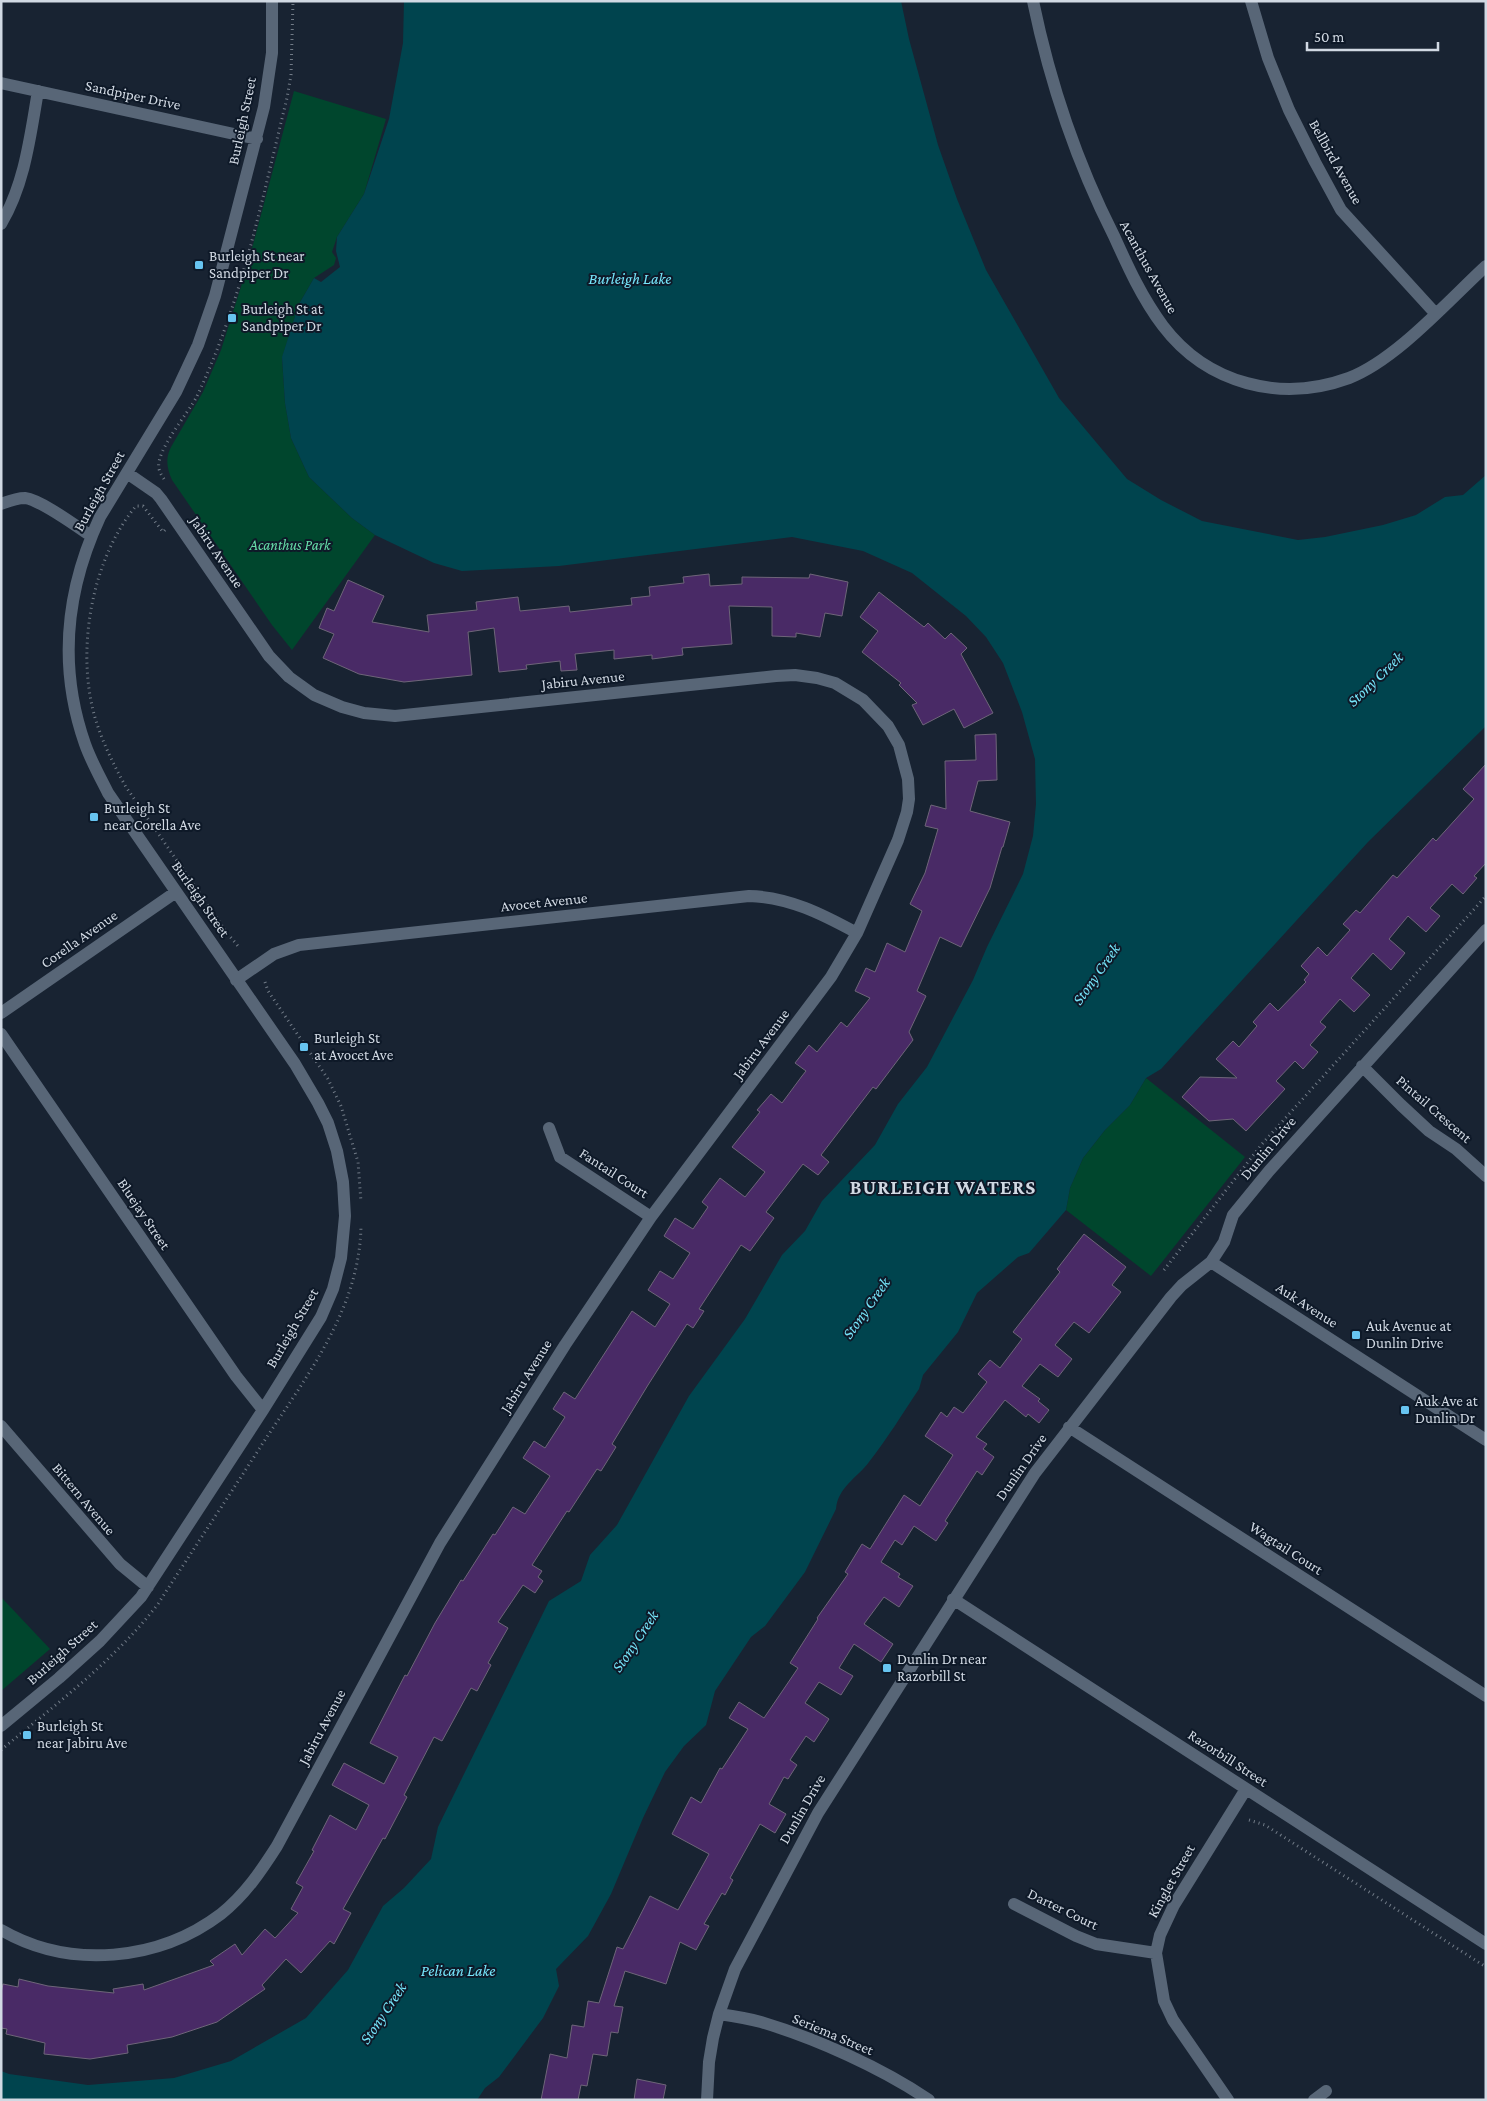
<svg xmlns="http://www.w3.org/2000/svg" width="1487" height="2101" font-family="'Crimson Pro',serif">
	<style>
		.green { fill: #00462d }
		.water { fill: #00444e }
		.building { fill: #492a66; stroke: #6e6579 }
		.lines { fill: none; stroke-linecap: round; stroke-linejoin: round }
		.path { stroke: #727c88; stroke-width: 3; stroke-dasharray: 1 4; stroke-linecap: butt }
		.minor { stroke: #586677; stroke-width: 12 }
		.poi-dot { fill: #67c4f0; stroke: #0e1928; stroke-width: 2 }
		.labels { text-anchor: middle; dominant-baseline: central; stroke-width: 4; stroke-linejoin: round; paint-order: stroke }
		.street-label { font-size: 15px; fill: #d1d9e3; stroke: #0e1928 }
		.poi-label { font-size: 15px; fill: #d1d9e3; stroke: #0e1928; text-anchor: start }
		.park-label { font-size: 15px; font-style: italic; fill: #66dea9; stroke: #0e1928 }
		.water-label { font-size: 16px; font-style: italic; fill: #76e6fb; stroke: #0e1928 }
		.district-label { font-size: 20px; font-weight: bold; letter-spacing: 1px; fill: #d1d9e3; stroke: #0e1928 }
	</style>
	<rect width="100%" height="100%" fill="#182332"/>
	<!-- green -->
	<path class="green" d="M 294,91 L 386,119 L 364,194 L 337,237 L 332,252 L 336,258 L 334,265 L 314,278 L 299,304 L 282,358 L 285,403 L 291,438 L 309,477 L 352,518 L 375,535 L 292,650 L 272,625 L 172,480 C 167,468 165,459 171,447 L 203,392 L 221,350 L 246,271 Z
		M 1146,1078 L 1245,1157 L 1151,1276 L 1066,1210 L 1070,1188 L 1083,1158 L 1105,1130 L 1130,1105 Z
		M 1,1597 L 50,1649 L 1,1691 Z"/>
	<!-- water -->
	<path class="water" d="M 404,1 L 901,1 L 909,39 L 938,145 L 957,199 L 986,270 L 1059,398 L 1127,479 L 1161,500 L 1202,521 L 1298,540 L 1325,537 L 1383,525 L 1416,515 L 1445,497 L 1463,495 L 1486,475 L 1486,726 L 1368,842 L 1161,1069 L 1146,1078 L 1130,1105 L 1105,1130 L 1083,1158 L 1070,1188 L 1066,1210 L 1029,1253 L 1018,1257 L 977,1293 L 958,1332 L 923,1375 L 919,1389 C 903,1413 887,1439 869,1462 C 857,1478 838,1487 836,1509 L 805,1572 L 765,1626 L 751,1637 L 715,1691 L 706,1725 L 684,1746 L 665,1772 L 643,1818 L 611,1894 L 588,1936 L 556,1969 L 559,1986 L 543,2018 L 499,2077 L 485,2088 L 477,2100 L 1,2100 L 1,2071 L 9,2074 L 88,2085 L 174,2078 L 231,2061 L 306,2018 L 348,1970 L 383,1906 L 404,1888 L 431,1859 L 438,1827 L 549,1601 L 581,1581 L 590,1555 L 617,1525 L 689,1396 L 745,1319 L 782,1255 L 805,1231 L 822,1201 L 875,1145 L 898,1104 L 927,1067 L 973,980 L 987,947 L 1023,874 L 1033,836 L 1036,804 L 1035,759 L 1022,712 L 1003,663 L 986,637 L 966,616 L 912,573 L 863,551 L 792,537 L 559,566 L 462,571 L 434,563 L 375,535 L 352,518 L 309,477 L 291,438 L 285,403 L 282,357 L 299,304 L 314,278 L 321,282 L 340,267 L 336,251 L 337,237 L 364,194 L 389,119 L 403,43 Z"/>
	<!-- building -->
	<path class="building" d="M 709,574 L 710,586 L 742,584 L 742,577 L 809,578 L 810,574 L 848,582 L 842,616 L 825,613 L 820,637 L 796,633 L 796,637 L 772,636 L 772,607 L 729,606 L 732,644 L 682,648 L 683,655 L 652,659 L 652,655 L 614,659 L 614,650 L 575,654 L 577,670 L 561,671 L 560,661 L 526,665 L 527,669 L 499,672 L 494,628 L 468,632 L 472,675 L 404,682 L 359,674 L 323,658 L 334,634 L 319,628 L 327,608 L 334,611 L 348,580 L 384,596 L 372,622 L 429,632 L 427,615 L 477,610 L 476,602 L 518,597 L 520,611 L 569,606 L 570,612 L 632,605 L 631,598 L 650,596 L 649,587 L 684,583 L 683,577 Z
		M 879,592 L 924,627 L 928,623 L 945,639 L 951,633 L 967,648 L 961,654 L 993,713 L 964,728 L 954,709 L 923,725 L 912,705 L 917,703 L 899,685 L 901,683 L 862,652 L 878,631 L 860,617 Z
		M 996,734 L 997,780 L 978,781 L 970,811 L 1010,822 L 1003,847 L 1002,847 L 990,888 L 961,947 L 940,937 L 917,991 L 926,996 L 909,1032 L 913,1040 L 876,1089 L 873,1087 L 821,1155 L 829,1162 L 818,1175 L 803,1164 L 766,1212 L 774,1218 L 750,1251 L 741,1245 L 699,1309 L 704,1311 L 693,1328 L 687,1324 L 648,1385 L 612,1444 L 616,1447 L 601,1471 L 597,1469 L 569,1512 L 567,1511 L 532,1565 L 542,1571 L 538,1577 L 543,1581 L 535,1593 L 523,1585 L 498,1622 L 508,1628 L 488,1663 L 491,1665 L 477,1691 L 471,1688 L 442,1741 L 434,1737 L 404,1795 L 407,1797 L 385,1839 L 383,1838 L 343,1909 L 351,1913 L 334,1944 L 330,1941 L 301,1973 L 286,1959 L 262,1985 L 265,1989 L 217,2022 L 172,2037 L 127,2045 L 128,2053 L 90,2059 L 44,2054 L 45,2043 L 6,2034 L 7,2029 L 1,2028 L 1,1993 L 3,1984 L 18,1987 L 19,1979 L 48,1986 L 114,1993 L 113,1989 L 143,1984 L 144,1990 L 214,1965 L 210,1961 L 235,1944 L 242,1955 L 265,1929 L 275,1938 L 298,1913 L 291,1909 L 303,1887 L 296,1883 L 314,1851 L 312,1850 L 330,1815 L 356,1830 L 369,1805 L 332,1785 L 344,1763 L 384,1784 L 398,1757 L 370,1743 L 405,1675 L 407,1676 L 435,1623 L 461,1580 L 463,1581 L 493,1534 L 495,1535 L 513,1507 L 525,1514 L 550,1476 L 523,1458 L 534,1441 L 545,1448 L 565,1417 L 553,1409 L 564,1392 L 575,1399 L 632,1311 L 655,1327 L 670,1304 L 648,1290 L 660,1271 L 673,1279 L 690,1253 L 664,1236 L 675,1218 L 693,1229 L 708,1207 L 702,1202 L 720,1178 L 745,1197 L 765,1172 L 732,1147 L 760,1112 L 757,1110 L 771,1094 L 782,1103 L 802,1076 L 806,1071 L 795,1063 L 809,1045 L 817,1052 L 841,1022 L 847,1027 L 870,998 L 855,991 L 866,968 L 875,972 L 887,943 L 905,952 L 922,911 L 910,904 L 925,873 L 938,829 L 925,826 L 931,805 L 946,809 L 945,761 L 976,760 L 975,735 Z
		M 1486,764 L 1486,863 L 1474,876 L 1477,878 L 1463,894 L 1452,884 L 1430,908 L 1440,916 L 1426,932 L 1408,916 L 1389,939 L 1405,953 L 1391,970 L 1373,953 L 1351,978 L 1370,995 L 1354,1012 L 1340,999 L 1320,1022 L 1326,1027 L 1310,1045 L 1318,1052 L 1303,1069 L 1295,1061 L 1276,1081 L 1285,1089 L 1246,1131 L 1233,1119 L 1209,1121 L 1182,1097 L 1200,1077 L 1237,1078 L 1216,1059 L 1233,1041 L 1239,1047 L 1257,1026 L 1253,1022 L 1270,1003 L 1278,1011 L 1306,982 L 1304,980 L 1309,974 L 1301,966 L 1318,947 L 1327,956 L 1350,930 L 1343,924 L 1356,910 L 1360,913 L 1393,875 L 1397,878 L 1433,838 L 1436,841 L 1474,799 L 1463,789 Z
		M 1084,1234 L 1126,1267 L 1112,1285 L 1121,1292 L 1089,1333 L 1074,1322 L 1055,1345 L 1072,1359 L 1058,1377 L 1040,1364 L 1022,1386 L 1040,1399 L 1038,1401 L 1049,1410 L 1039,1423 L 1028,1414 L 1026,1417 L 1005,1400 L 976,1437 L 987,1444 L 983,1449 L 994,1457 L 982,1475 L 977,1471 L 945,1521 L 948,1523 L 936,1541 L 914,1526 L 902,1545 L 895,1540 L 881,1562 L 900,1574 L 898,1577 L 913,1586 L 899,1607 L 884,1597 L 864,1624 L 893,1644 L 881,1662 L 854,1644 L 839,1668 L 853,1676 L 841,1695 L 819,1682 L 805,1703 L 829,1719 L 814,1742 L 806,1736 L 790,1760 L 797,1765 L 788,1779 L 784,1777 L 769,1804 L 786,1814 L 775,1833 L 760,1824 L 730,1878 L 733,1880 L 725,1895 L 722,1893 L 704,1924 L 709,1926 L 696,1950 L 680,1942 L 666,1984 L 625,1971 L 614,2006 L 623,2007 L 618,2033 L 611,2032 L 607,2056 L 593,2054 L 587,2086 L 581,2085 L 578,2100 L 541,2100 L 550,2054 L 567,2058 L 572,2025 L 584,2027 L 588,2001 L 599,2003 L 617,1947 L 623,1949 L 650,1896 L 678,1910 L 709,1854 L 672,1834 L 691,1797 L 701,1803 L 720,1768 L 722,1769 L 748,1729 L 729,1718 L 739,1702 L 764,1718 L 798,1668 L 790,1663 L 818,1619 L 817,1618 L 848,1574 L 845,1572 L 862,1544 L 870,1549 L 904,1495 L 920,1506 L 953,1455 L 925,1436 L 941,1412 L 947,1417 L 954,1407 L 963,1413 L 987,1382 L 978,1374 L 990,1360 L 1000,1368 L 1022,1339 L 1013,1332 L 1060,1272 L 1057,1269 Z
		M 637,2079 L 666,2085 L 663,2100 L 634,2100 Z"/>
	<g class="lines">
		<!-- path -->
		<path class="path" d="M 164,479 C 162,476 160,473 159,469 C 155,451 188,414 197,396 C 242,302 262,199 287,98 L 291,75 L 293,1
			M 165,530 L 163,532 L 143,506 L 136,506 C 91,560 75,653 96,721 C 103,743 114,766 126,787 L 227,933 L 238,946
			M 265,982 L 268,991 L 328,1079 L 341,1106 L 358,1162 L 361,1202
			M 1164,1270 L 1262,1144 L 1486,896
			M 1,1750 C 56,1704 114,1661 158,1604 C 192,1551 227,1499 261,1446 C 305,1378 360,1310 361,1225
			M 1249,1820 L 1265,1825 L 1486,1967"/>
		<!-- minor -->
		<path class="minor" d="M 1033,1 C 1050,83 1076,161 1114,236 C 1128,267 1142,298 1163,326 C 1207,384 1281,403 1349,378 C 1396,360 1448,301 1486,266
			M 1251,1 L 1268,58 L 1289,110 L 1315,162 L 1341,210 L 1435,313
			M 1,83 L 257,139
			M 1,224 C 25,183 30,137 38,91
			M 1,504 C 9,501 16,498 25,498 C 41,500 76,526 91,536
			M 236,980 L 274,954 L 299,945 L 749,896 C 789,897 822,914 857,933
			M 1,1013 L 176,892
			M 1,1034 L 236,1376 L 263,1410
			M 1362,1066 L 1401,1105 L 1429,1131 L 1456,1149 L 1486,1176
			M 549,1128 L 560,1157 L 651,1217
			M 1211,1262 L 1486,1440
			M 1,1426 L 120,1564 L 148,1587
			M 1069,1427 L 1486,1696
			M 953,1599 L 1486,1944
			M 1,1726 L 59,1678 L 100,1641 L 141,1597 L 263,1410 L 321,1317 L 333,1289 L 341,1258 L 345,1216 L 343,1182 L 337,1151 L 328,1123 L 318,1103 L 295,1064 L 108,793 C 100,777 91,761 85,744 C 58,667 66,590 100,517 L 176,392 L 198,345 L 215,296 L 264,107 L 272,53 L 272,1
			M 1014,1904 L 1076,1936 L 1096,1944 L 1156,1953
			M 1,1930 C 70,1970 159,1961 221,1914 C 245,1895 261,1871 277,1846 L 440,1543 L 565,1345 L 651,1217 L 831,977 L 857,933 L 898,840 L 907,812 L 909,799 L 908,779 L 899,745 L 888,726 L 863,700 L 835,683 L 817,678 L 795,675 L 776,676 L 395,716 L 364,713 L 342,707 L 314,695 L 289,677 L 269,656 L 161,499 L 156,493 L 127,473
			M 719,2014 C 733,2016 747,2018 761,2022 C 815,2038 882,2068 929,2100
			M 707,2100 L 709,2062 L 713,2038 L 719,2014 L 735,1969 L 818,1813 L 1035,1473 L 1171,1297 L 1182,1285 L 1211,1262 L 1224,1242 L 1233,1215 L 1269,1171 L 1486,930
			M 1228,2100 L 1173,2020 L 1164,2001 L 1156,1953 L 1160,1935 L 1174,1905 L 1246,1789
			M 1314,2100 L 1326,2091"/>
	</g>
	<!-- markers -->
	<g class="poi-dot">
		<rect x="194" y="260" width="10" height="10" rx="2.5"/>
		<rect x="227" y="313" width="10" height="10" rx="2.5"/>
		<rect x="89" y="812" width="10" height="10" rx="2.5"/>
		<rect x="299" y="1042" width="10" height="10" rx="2.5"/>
		<rect x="1351" y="1330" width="10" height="10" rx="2.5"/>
		<rect x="1400" y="1405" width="10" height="10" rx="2.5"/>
		<rect x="882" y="1663" width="10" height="10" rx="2.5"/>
		<rect x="22" y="1730" width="10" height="10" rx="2.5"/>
	</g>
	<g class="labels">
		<!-- street labels -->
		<g class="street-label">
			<text transform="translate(133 95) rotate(12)">Sandpiper Drive</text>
			<text transform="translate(242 121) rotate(-78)">Burleigh Street</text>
			<text transform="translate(1336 162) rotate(61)">Bellbird Avenue</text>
			<text transform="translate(1149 267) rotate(61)">Acanthus Avenue</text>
			<text transform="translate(99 491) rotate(-61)">Burleigh Street</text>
			<text transform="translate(217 552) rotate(56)">Jabiru Avenue</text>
			<text transform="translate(583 680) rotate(-6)">Jabiru Avenue</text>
			<text transform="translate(201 899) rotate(55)">Burleigh Street</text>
			<text transform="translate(544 902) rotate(-6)">Avocet Avenue</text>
			<text transform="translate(79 939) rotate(-35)">Corella Avenue</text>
			<text transform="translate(761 1044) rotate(-53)">Jabiru Avenue</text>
			<text transform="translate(1434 1109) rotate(41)">Pintail Crescent</text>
			<text transform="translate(1268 1148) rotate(-50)">Dunlin Drive</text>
			<text transform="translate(614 1173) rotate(33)">Fantail Court</text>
			<text transform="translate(144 1214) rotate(56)">Bluejay Street</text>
			<text transform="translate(1307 1305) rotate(33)">Auk Avenue</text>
			<text transform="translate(292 1328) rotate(-60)">Burleigh Street</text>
			<text transform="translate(526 1376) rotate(-58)">Jabiru Avenue</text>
			<text transform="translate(1021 1467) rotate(-55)">Dunlin Drive</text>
			<text transform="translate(84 1499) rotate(50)">Bittern Avenue</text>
			<text transform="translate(1286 1548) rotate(33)">Wagtail Court</text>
			<text transform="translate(62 1652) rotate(-42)">Burleigh Street</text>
			<text transform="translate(322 1727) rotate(-62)">Jabiru Avenue</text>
			<text transform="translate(1228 1758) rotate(33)">Razorbill Street</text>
			<text transform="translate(802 1809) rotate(-60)">Dunlin Drive</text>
			<text transform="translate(1171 1881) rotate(-61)">Kinglet Street</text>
			<text transform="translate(1063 1909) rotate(26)">Darter Court</text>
			<text transform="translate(833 2034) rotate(23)">Seriema Street</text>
		</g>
		<!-- poi labels -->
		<g class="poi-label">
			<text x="209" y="256">Burleigh St near<tspan x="209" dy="17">Sandpiper Dr</tspan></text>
			<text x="242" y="309">Burleigh St at<tspan x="242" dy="17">Sandpiper Dr</tspan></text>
			<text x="104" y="808">Burleigh St<tspan x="104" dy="17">near Corella Ave</tspan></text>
			<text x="314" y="1038">Burleigh St<tspan x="314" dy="17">at Avocet Ave</tspan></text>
			<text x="1366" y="1326">Auk Avenue at<tspan x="1366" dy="17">Dunlin Drive</tspan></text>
			<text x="1415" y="1401">Auk Ave at<tspan x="1415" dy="17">Dunlin Dr</tspan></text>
			<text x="897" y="1659">Dunlin Dr near<tspan x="897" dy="17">Razorbill St</tspan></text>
			<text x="37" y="1726">Burleigh St<tspan x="37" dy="17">near Jabiru Ave</tspan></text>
		</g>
		<!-- park labels -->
		<g class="park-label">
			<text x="290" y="545">Acanthus Park</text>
		</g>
		<!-- water labels -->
		<g class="water-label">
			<text x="630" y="278">Burleigh Lake</text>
			<text transform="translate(1375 679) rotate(-44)">Stony Creek</text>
			<text transform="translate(1096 974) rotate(-55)">Stony Creek</text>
			<text transform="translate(866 1308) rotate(-55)">Stony Creek</text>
			<text transform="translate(635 1641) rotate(-56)">Stony Creek</text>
			<text x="458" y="1970">Pelican Lake</text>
			<text transform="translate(383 2013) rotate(-56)">Stony Creek</text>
		</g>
		<!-- district labels -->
		<g class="district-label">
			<text x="943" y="1187">BURLEIGH WATERS</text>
		</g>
	</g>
	<!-- border -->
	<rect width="1487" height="2101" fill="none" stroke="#d1d9e3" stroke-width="5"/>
	<!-- scale -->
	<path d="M1307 42v8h131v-8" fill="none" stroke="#d1d9e3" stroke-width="2.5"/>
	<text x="1314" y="42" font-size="15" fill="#d1d9e3" stroke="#0e1928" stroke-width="4" paint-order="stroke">50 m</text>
</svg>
